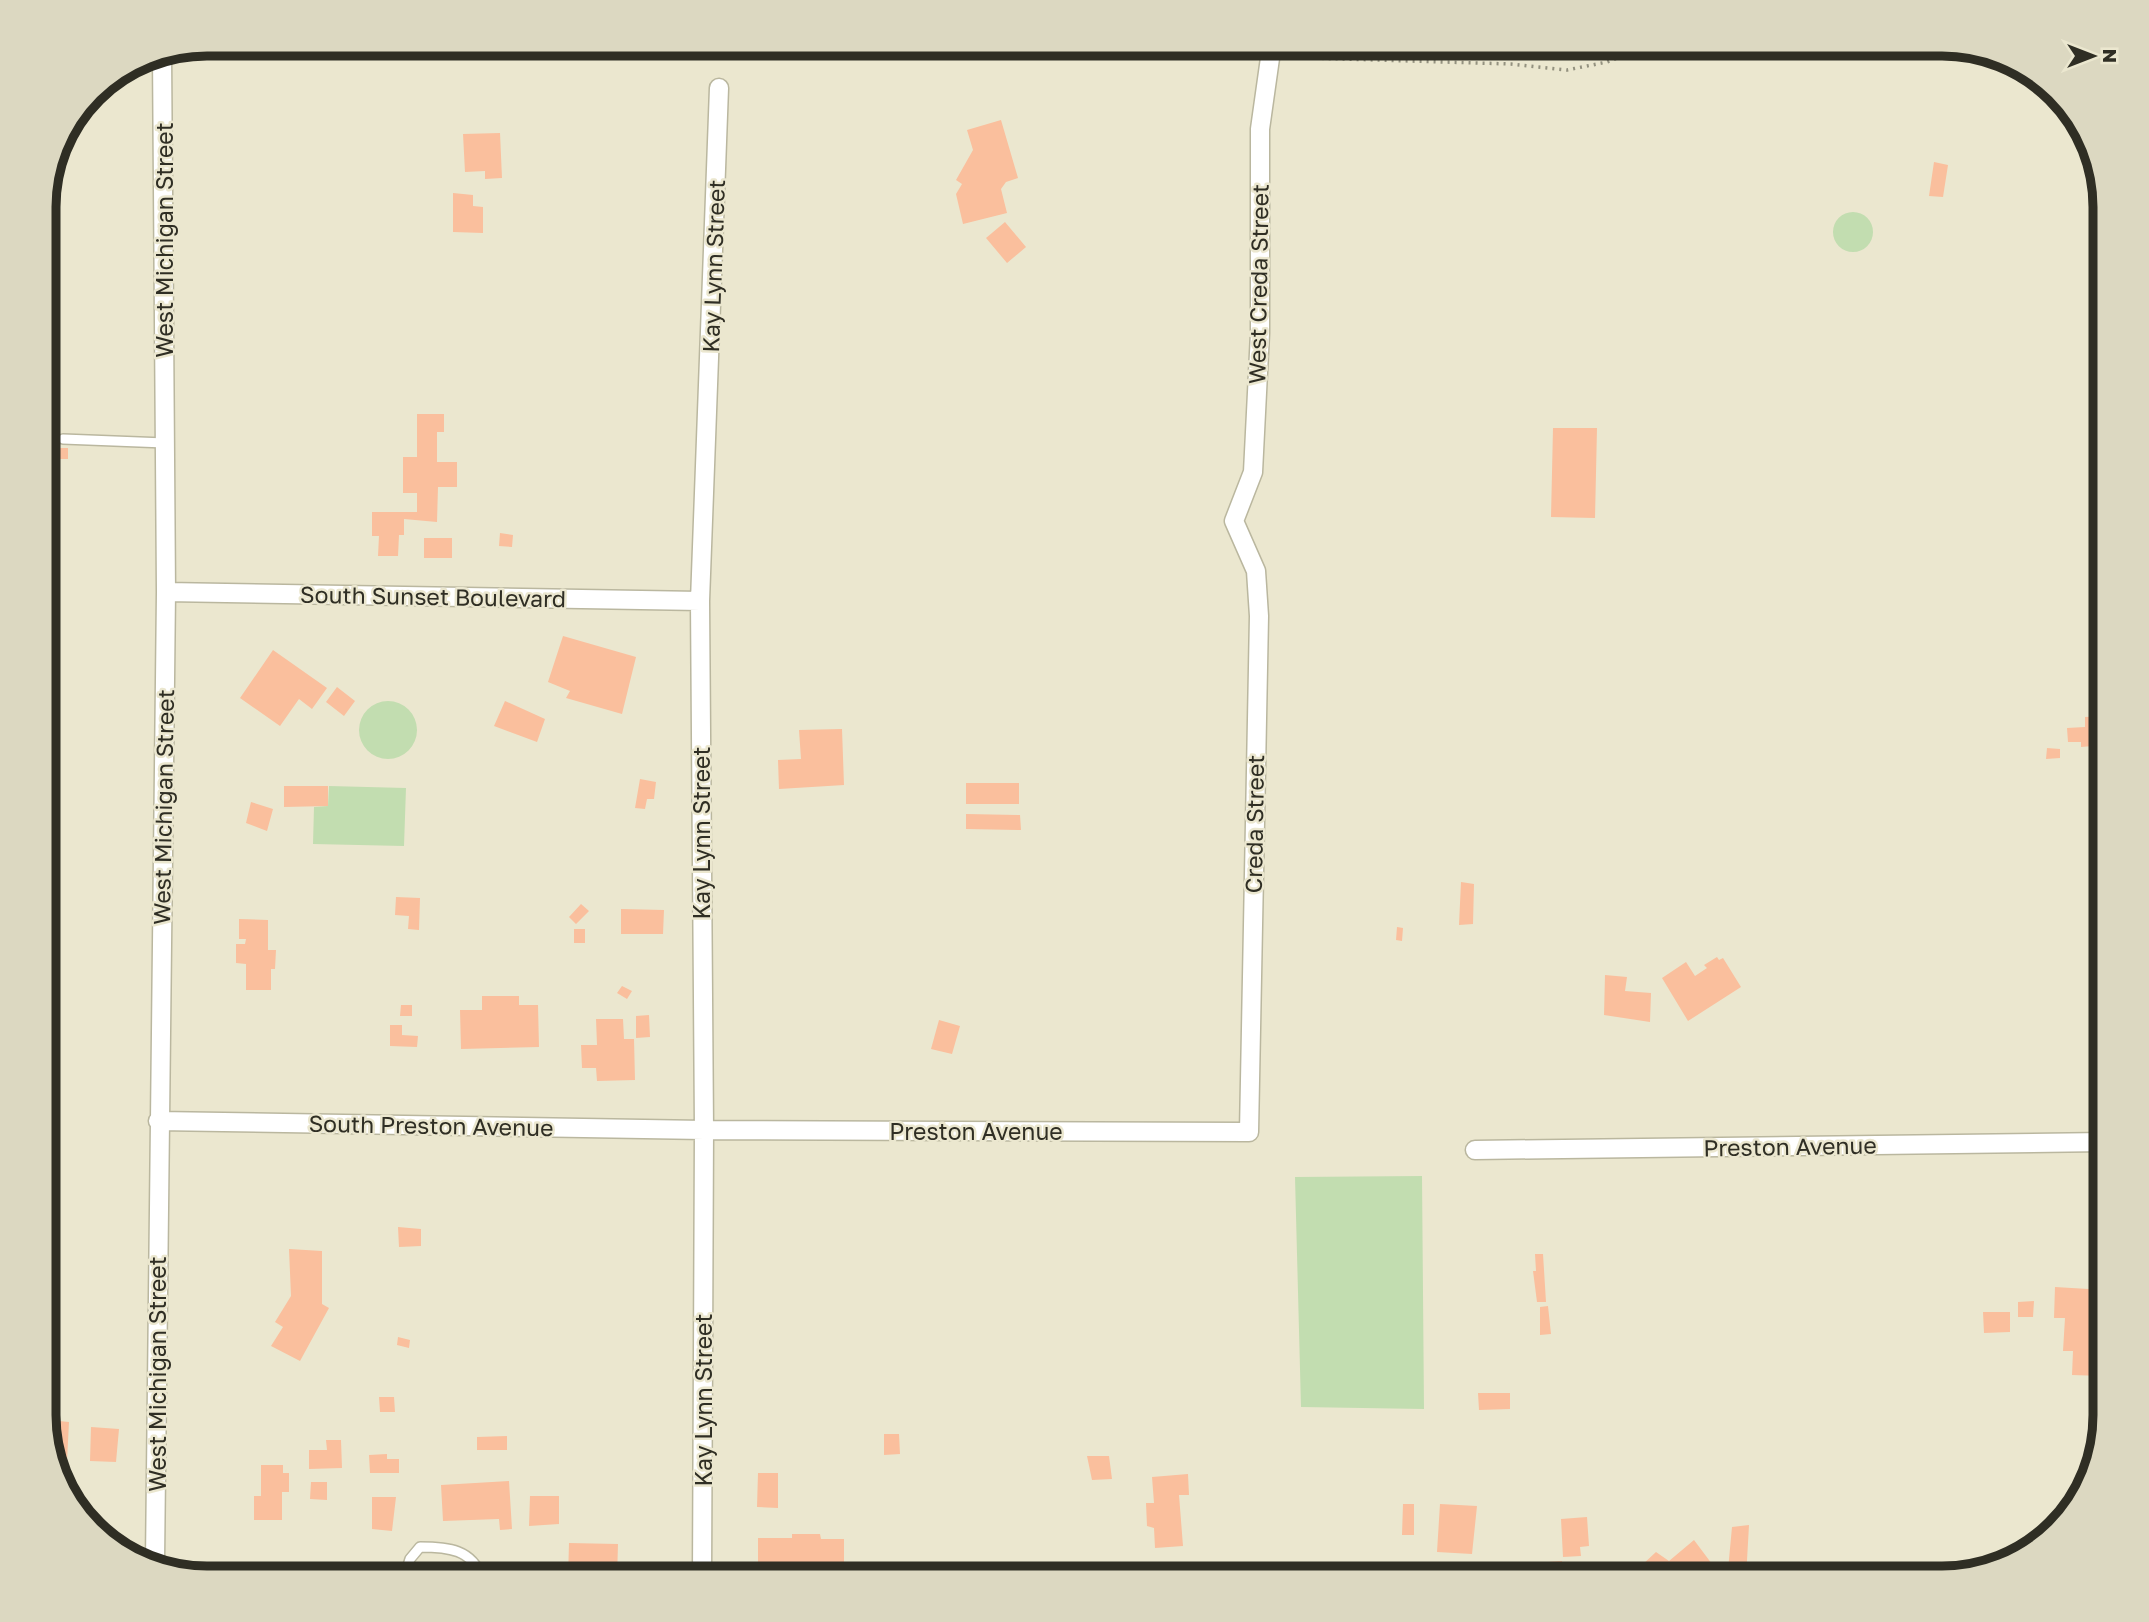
<svg xmlns="http://www.w3.org/2000/svg" width="2149" height="1622" font-family="'Golos Text',sans-serif">
	<style>
		.green { fill: #c2ddb0 }
		.building { fill: #fabf9d }
		.lines { fill: none; stroke-linecap: round; stroke-linejoin: round }
		.lane-casing { stroke: #bab79f; stroke-width: 12 }
		.street-casing { stroke: #bab79f; stroke-width: 21 }
		.path { stroke: #93917f; stroke-width: 3.5; stroke-dasharray: 2 5; stroke-linecap: butt }
		.lane { stroke: #fff; stroke-width: 9 }
		.street { stroke: #fff; stroke-width: 18 }
		.labels { text-anchor: middle; dominant-baseline: central; stroke-width: 5; stroke-linejoin: round; paint-order: stroke }
		.street-label { font-size: 23px; fill: #2f2e24; stroke: #ebe7cf }
		.rim { fill: none; stroke: #2f2e24; stroke-width: 9 }
	</style>
	<rect width="100%" height="100%" fill="#ebe7cf"/>
	<!-- green -->
	<path class="green" d="M1833 232a20 20 0 1 1 40 0a20 20 0 1 1-40 0Z
		M359 730a29 29 0 1 1 58 0a29 29 0 1 1-58 0Z
		M 329,786 L 406,788 L 404,846 L 313,844 L 314,807 L 328,806 Z
		M 1422,1176 L 1424,1409 L 1301,1407 L 1295,1177 Z"/>
	<!-- building -->
	<path class="building" d="M 1001,120 L 1018,178 L 1006,182 L 1001,189 L 1007,213 L 963,224 L 956,194 L 962,184 L 956,180 L 973,150 L 967,130 Z
		M 500,133 L 502,178 L 485,179 L 485,171 L 465,172 L 463,134 Z
		M 1934,162 L 1948,165 L 1943,197 L 1929,196 Z
		M 453,193 L 473,195 L 473,206 L 483,207 L 483,233 L 453,232 Z
		M 1005,222 L 1026,247 L 1007,263 L 986,238 Z
		M 417,414 L 444,414 L 444,432 L 437,432 L 437,462 L 457,462 L 457,487 L 438,487 L 437,522 L 404,519 L 404,535 L 399,535 L 398,556 L 378,556 L 379,536 L 372,536 L 372,512 L 417,512 L 417,493 L 403,493 L 403,457 L 417,457 Z
		M 1553,428 L 1597,428 L 1595,518 L 1551,517 Z
		M 49,448 L 68,448 L 68,459 L 49,459 Z
		M 500,533 L 513,535 L 512,547 L 499,546 Z
		M 424,538 L 452,538 L 452,558 L 424,558 Z
		M 563,636 L 636,657 L 622,714 L 566,698 L 570,691 L 548,682 Z
		M 273,650 L 327,688 L 312,709 L 299,699 L 280,726 L 240,698 Z
		M 337,687 L 355,701 L 344,716 L 326,702 Z
		M 505,701 L 545,719 L 537,742 L 494,726 Z
		M 2105,716 L 2105,745 L 2081,747 L 2081,742 L 2068,742 L 2067,728 L 2085,727 L 2085,717 Z
		M 842,729 L 844,785 L 779,789 L 778,760 L 801,759 L 799,730 Z
		M 2047,748 L 2060,749 L 2060,758 L 2046,759 Z
		M 640,779 L 656,782 L 654,799 L 647,799 L 645,809 L 635,808 Z
		M 966,783 L 1019,783 L 1019,804 L 966,804 Z
		M 284,786 L 328,786 L 328,806 L 284,807 Z
		M 251,802 L 273,809 L 267,831 L 246,823 Z
		M 966,814 L 1020,815 L 1021,830 L 966,829 Z
		M 1461,882 L 1474,884 L 1473,924 L 1459,925 Z
		M 396,897 L 420,898 L 419,930 L 408,929 L 409,916 L 395,915 Z
		M 581,904 L 589,911 L 576,924 L 569,917 Z
		M 621,909 L 664,910 L 663,934 L 621,934 Z
		M 239,919 L 268,920 L 268,950 L 276,950 L 275,969 L 271,969 L 271,990 L 246,990 L 246,964 L 236,963 L 236,944 L 245,944 L 246,939 L 239,939 Z
		M 1397,927 L 1403,928 L 1402,941 L 1396,940 Z
		M 574,929 L 585,929 L 585,943 L 574,943 Z
		M 1717,957 L 1719,960 L 1723,958 L 1741,987 L 1688,1021 L 1662,978 L 1686,962 L 1695,976 L 1707,968 L 1704,965 Z
		M 1605,975 L 1627,977 L 1625,991 L 1651,993 L 1650,1022 L 1604,1015 Z
		M 622,986 L 632,991 L 627,999 L 617,993 Z
		M 482,996 L 519,996 L 519,1005 L 538,1005 L 539,1047 L 461,1049 L 460,1010 L 482,1010 Z
		M 401,1005 L 412,1005 L 412,1016 L 400,1016 Z
		M 649,1015 L 650,1037 L 636,1038 L 636,1016 Z
		M 596,1019 L 623,1019 L 624,1039 L 634,1039 L 635,1080 L 597,1081 L 596,1068 L 582,1068 L 581,1045 L 597,1045 Z
		M 939,1020 L 960,1026 L 952,1054 L 931,1049 Z
		M 390,1025 L 402,1025 L 402,1035 L 418,1036 L 417,1047 L 390,1046 Z
		M 398,1227 L 421,1229 L 421,1246 L 399,1247 Z
		M 289,1249 L 322,1251 L 322,1304 L 329,1308 L 300,1361 L 271,1346 L 283,1327 L 275,1322 L 291,1296 Z
		M 1535,1254 L 1543,1254 L 1546,1302 L 1537,1302 L 1533,1271 L 1536,1271 Z
		M 2055,1287 L 2105,1290 L 2102,1376 L 2072,1375 L 2073,1351 L 2063,1351 L 2065,1318 L 2054,1318 Z
		M 2034,1301 L 2033,1317 L 2018,1317 L 2018,1302 Z
		M 1548,1306 L 1551,1334 L 1540,1335 L 1540,1307 Z
		M 1983,1312 L 2010,1312 L 2010,1332 L 1984,1333 Z
		M 44,1315 L 52,1316 L 51,1332 L 44,1332 Z
		M 398,1337 L 410,1340 L 409,1348 L 397,1345 Z
		M 1478,1393 L 1510,1393 L 1510,1409 L 1479,1410 Z
		M 379,1397 L 394,1397 L 395,1412 L 380,1412 Z
		M 59,1421 L 69,1422 L 67,1461 L 58,1459 Z
		M 91,1427 L 119,1429 L 116,1462 L 90,1461 Z
		M 47,1428 L 55,1428 L 54,1443 L 49,1444 Z
		M 884,1434 L 899,1434 L 900,1454 L 884,1455 Z
		M 507,1436 L 507,1450 L 477,1450 L 477,1437 Z
		M 326,1440 L 341,1440 L 342,1468 L 309,1469 L 309,1450 L 327,1450 Z
		M 387,1454 L 387,1459 L 399,1459 L 399,1473 L 370,1473 L 369,1455 Z
		M 1087,1456 L 1109,1456 L 1112,1479 L 1092,1480 Z
		M 261,1465 L 283,1465 L 283,1473 L 289,1473 L 289,1492 L 282,1492 L 282,1520 L 254,1520 L 254,1496 L 261,1496 Z
		M 758,1473 L 778,1473 L 778,1508 L 757,1507 Z
		M 1188,1474 L 1189,1495 L 1179,1495 L 1183,1546 L 1155,1548 L 1154,1528 L 1147,1526 L 1146,1503 L 1154,1503 L 1152,1477 Z
		M 509,1481 L 512,1529 L 500,1530 L 499,1519 L 443,1521 L 441,1485 Z
		M 311,1482 L 327,1482 L 327,1500 L 310,1499 Z
		M 530,1496 L 559,1496 L 559,1524 L 529,1526 Z
		M 372,1497 L 396,1497 L 392,1531 L 372,1529 Z
		M 1403,1504 L 1414,1504 L 1414,1535 L 1402,1535 Z
		M 1440,1504 L 1477,1506 L 1472,1554 L 1437,1552 Z
		M 1587,1517 L 1589,1546 L 1580,1547 L 1581,1556 L 1563,1557 L 1561,1519 Z
		M 1749,1525 L 1746,1578 L 1693,1578 L 1689,1575 L 1686,1578 L 1655,1578 L 1642,1565 L 1656,1552 L 1669,1561 L 1694,1540 L 1715,1568 L 1728,1570 L 1732,1527 Z
		M 792,1534 L 820,1534 L 821,1539 L 844,1539 L 844,1578 L 776,1578 L 776,1568 L 758,1568 L 758,1538 L 792,1538 Z
		M 569,1543 L 618,1544 L 617,1578 L 568,1578 Z
		M 1562,1561 L 1563,1578 L 1496,1578 L 1494,1566 Z
		M 376,1568 L 389,1568 L 387,1578 L 374,1578 Z"/>
	<g class="lines">
		<!-- lane casing -->
		<g class="lane-casing">
			<path id="lane" d="M 63,439 L 165,443
				M 404,1578 L 410,1559 L 420,1547 C 448,1547 472,1549 482,1578"/>
		</g>
		<!-- street casing -->
		<g class="street-casing">
			<path id="street" d="M 166,592 L 700,601
				M 158,1121 L 704,1130 L 1249,1132 L 1259,616 L 1256,571 L 1234,521 L 1253,472 L 1260,333 L 1260,129 L 1272,44
				M 1475,1150 L 2105,1142
				M 155,1561 L 166,592 L 162,53
				M 702,1578 L 704,1130 L 700,601 L 719,88"/>
		</g>
		<!-- path -->
		<path class="path" d="M 1287,54 L 1309,58 L 1511,64 L 1567,70 L 1607,62 L 1633,52 L 1669,44"/>
		<!-- lane -->
		<use href="#lane" class="lane"/>
		<!-- street -->
		<use href="#street" class="street"/>
	</g>
	<g class="labels">
		<!-- street labels -->
		<g class="street-label">
			<text transform="translate(164 240) rotate(-90)">West Michigan Street</text>
			<text transform="translate(713 266) rotate(-88)">Kay Lynn Street</text>
			<text transform="translate(1258 284) rotate(-89)">West Creda Street</text>
			<text transform="translate(433 596) rotate(1)">South Sunset Boulevard</text>
			<text transform="translate(163 807) rotate(-89)">West Michigan Street</text>
			<text transform="translate(1254 824) rotate(-89)">Creda Street</text>
			<text transform="translate(701 833) rotate(-90)">Kay Lynn Street</text>
			<text transform="translate(431 1125) rotate(1)">South Preston Avenue</text>
			<text x="976" y="1131">Preston Avenue</text>
			<text transform="translate(1790 1146) rotate(-1)">Preston Avenue</text>
			<text transform="translate(157 1374) rotate(-90)">West Michigan Street</text>
			<text transform="translate(703 1400) rotate(-90)">Kay Lynn Street</text>
		</g>
	</g>
	<!-- crop -->
	<path d="M0 0H2149V1622H0ZM207 56H1942A151 151 0 0 1 2093 207V1415A151 151 0 0 1 1942 1566H207A151 151 0 0 1 56 1415V207A151 151 0 0 1 207 56Z" fill="#dcd8c1" fill-rule="evenodd"/>
	<path class="rim" d="M207 56H1942A151 151 0 0 1 2093 207V1415A151 151 0 0 1 1942 1566H207A151 151 0 0 1 56 1415V207A151 151 0 0 1 207 56Z"/>
	<!-- north arrow -->
	<g transform="translate(2093 56) rotate(90)" stroke="#ebe7cf" stroke-width="5" paint-order="stroke">
	<path d="M0-5L12 26L0 18L-12 26Z" fill="#2f2e24"/>
	<text y="-10" font-size="19" font-weight="bold" text-anchor="middle" fill="#2f2e24">N</text>
	</g>
</svg>
